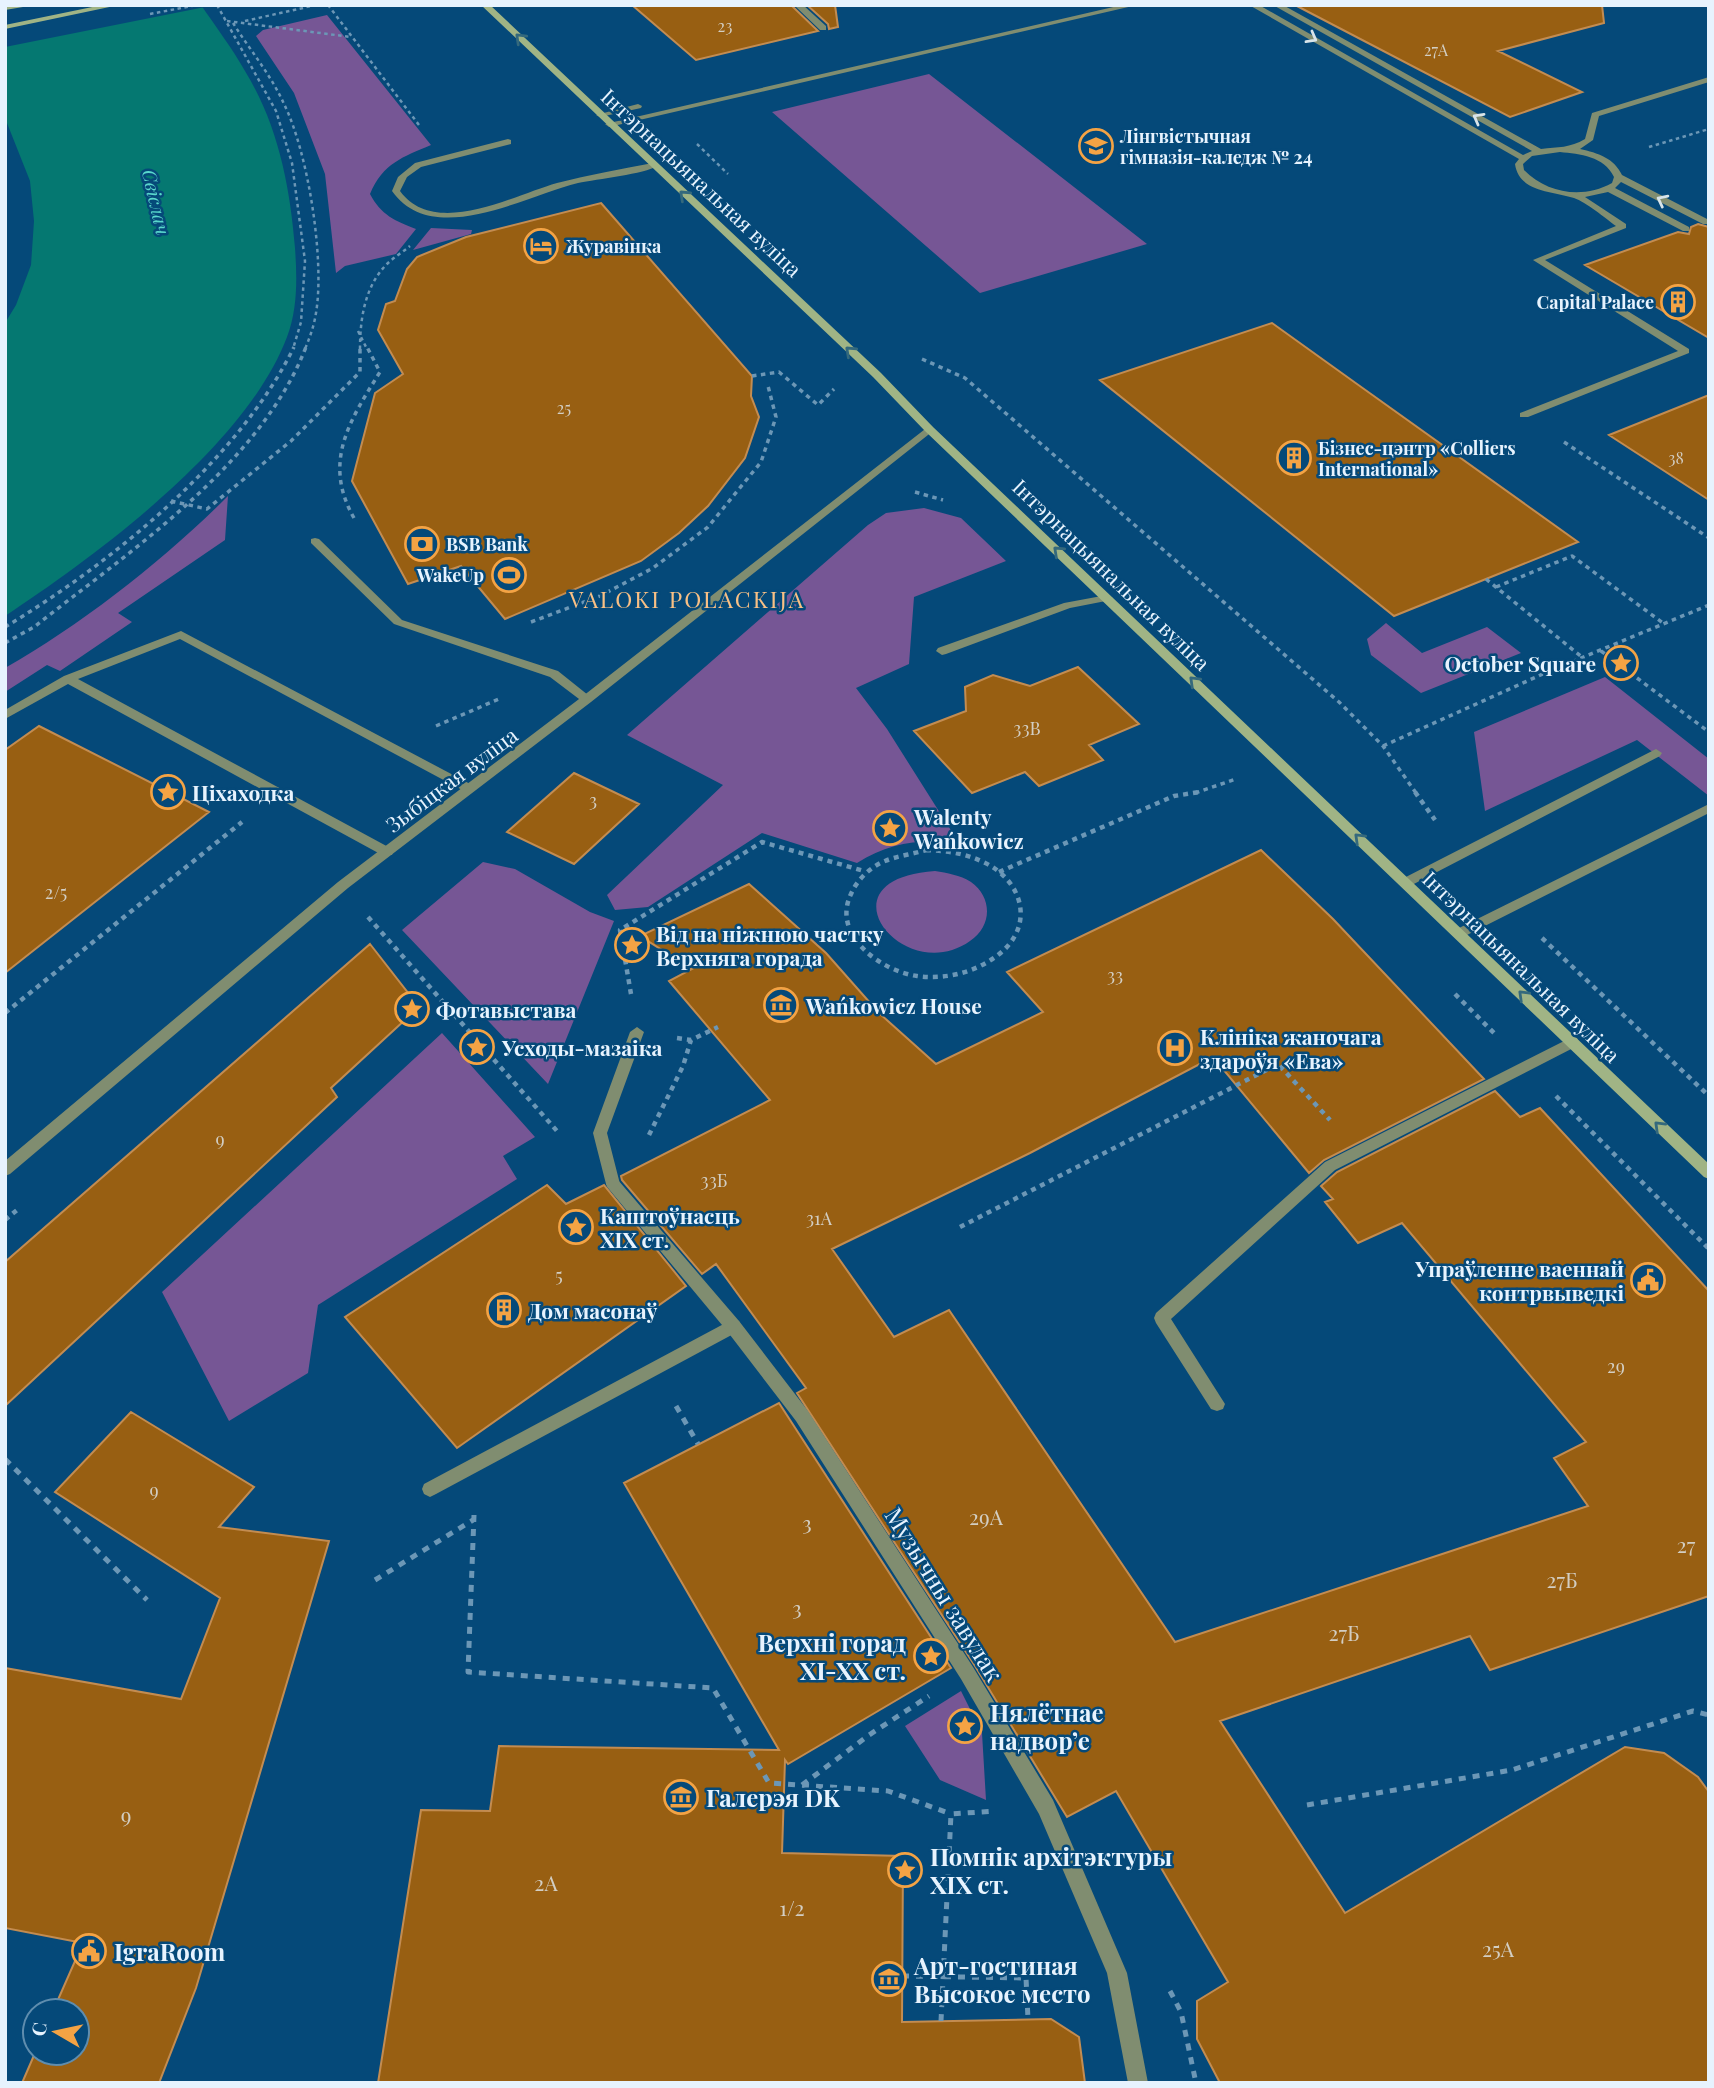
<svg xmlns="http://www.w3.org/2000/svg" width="1714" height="2088" font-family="'Playfair Display',serif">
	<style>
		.green { fill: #765695 }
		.water { fill: #057871 }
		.pier { fill: #054979 }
		.building { fill: #985f12; stroke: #c38c51; stroke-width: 2 }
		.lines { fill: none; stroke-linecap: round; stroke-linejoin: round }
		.path-far3 { stroke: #6c97b6; stroke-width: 2.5; stroke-dasharray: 3.5 3.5; stroke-linecap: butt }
		.path-far2 { stroke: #6c97b6; stroke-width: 3.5; stroke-dasharray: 4.5 4.5; stroke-linecap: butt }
		.path-far1 { stroke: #6c97b6; stroke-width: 4.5; stroke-dasharray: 5 5; stroke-linecap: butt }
		.path { stroke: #6c97b6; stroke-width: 5; stroke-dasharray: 7 7; stroke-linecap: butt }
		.lane { fill: #808d70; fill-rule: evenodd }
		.street { fill: #808d70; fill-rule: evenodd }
		.secondary { fill: #a0b485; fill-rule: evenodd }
		.oneway { stroke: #34697d }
		.oneway2 { stroke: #d8e4e9 }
		.labels { text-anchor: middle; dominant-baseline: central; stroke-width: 5; stroke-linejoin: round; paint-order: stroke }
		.far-number-label { font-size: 16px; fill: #d3cec3 }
		.far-poi-label { font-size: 18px; font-weight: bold; fill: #e7f3fe; stroke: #054979; text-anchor: start }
		.number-label { font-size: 18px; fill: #d3cec3 }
		.far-water-label { font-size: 19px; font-style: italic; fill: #59d8cc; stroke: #054979 }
		.street-label { font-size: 21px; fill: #e7f3fe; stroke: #054979 }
		.poi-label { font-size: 21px; font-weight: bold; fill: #e7f3fe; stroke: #054979; text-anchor: start }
		.near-number-label { font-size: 21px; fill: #d3cec3 }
		.neighbourhood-label { font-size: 23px; letter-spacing: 2px; fill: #f9c085; stroke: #054979 }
		.near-street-label { font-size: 24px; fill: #e7f3fe; stroke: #054979 }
		.near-poi-label { font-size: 24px; font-weight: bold; fill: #e7f3fe; stroke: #054979; text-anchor: start }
	</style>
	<rect width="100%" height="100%" fill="#054979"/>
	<!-- green -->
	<path class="green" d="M 327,15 L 431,145 C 403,157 383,163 370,194 C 381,215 395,221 416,229 L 396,254 L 345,266 L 336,273 L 325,174 L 294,93 L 256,36 L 263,30 Z
		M 929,74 L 1147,244 L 980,293 L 772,112 Z
		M 431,228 L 472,230 L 471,234 L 413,250 Z
		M 228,496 L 225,540 L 118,613 L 132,622 L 60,671 L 47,665 L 5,692 L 5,668 C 84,623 164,560 228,496 Z
		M 924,508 L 961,518 L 1006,561 L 914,597 L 909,664 L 856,688 L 887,729 L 959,843 C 920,839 890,842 857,863 L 762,833 L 648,907 L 615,910 L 607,895 L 723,785 L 627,735 L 868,525 L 886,513 Z
		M 1386,623 L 1422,653 L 1487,627 L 1521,653 L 1421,693 L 1371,655 L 1367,639 Z
		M 1605,677 L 1709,759 L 1709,796 L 1637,740 L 1485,811 L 1474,732 Z
		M 483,862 L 515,869 L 590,912 L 614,921 L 548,1084 L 402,930 Z
		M 935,871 C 947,873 960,875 971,882 C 993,898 992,926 970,941 C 904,988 816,879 935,871 Z
		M 442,1033 L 535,1137 L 503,1156 L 517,1179 L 318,1305 L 308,1373 L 229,1421 L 162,1292 Z
		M 961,1691 L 982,1733 L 986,1800 L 940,1780 L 905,1726 Z"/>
	<!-- water -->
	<path class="water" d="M 5,5 L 201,5 C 216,27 232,48 245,71 C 278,125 290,186 295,248 C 297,276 298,309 287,337 C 247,444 99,554 5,616 L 5,323 L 16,305 L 31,265 L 34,221 L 30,181 L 5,118 Z"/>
	<!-- pier -->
	<path class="pier" d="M 5,5 L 204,5 L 205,7 L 5,47 Z"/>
	<!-- building -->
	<path class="building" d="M 632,5 L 791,5 L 818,31 L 696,60 Z
		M 807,5 L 835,5 L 838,27 L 829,29 L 828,24 Z
		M 1295,5 L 1602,5 L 1604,23 L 1498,51 L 1582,92 L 1510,117 Z
		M 601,203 L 752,376 L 751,396 L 759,417 L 745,458 L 708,506 L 679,533 L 641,561 L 505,619 L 461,566 L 408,584 L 352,481 L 375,393 L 403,374 L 378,330 L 386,304 L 395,301 L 407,269 L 417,257 L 466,237 Z
		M 1698,224 L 1709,227 L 1709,338 L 1585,265 L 1678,232 L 1689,234 L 1691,227 Z
		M 1272,323 L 1357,384 L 1578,542 L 1394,616 L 1100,380 Z
		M 1709,395 L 1709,500 L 1609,435 Z
		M 1078,667 L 1139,724 L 1089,745 L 1103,760 L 1039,786 L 1025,772 L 972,793 L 914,731 L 966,711 L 965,687 L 993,675 L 1030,686 Z
		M 39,726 L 209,812 L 5,973 L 5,750 Z
		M 574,773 L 639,804 L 574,864 L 507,832 Z
		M 1261,850 L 1333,919 L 1484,1079 L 1324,1160 L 1309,1173 L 1213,1057 L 1030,1153 L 832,1249 L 894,1337 L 949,1310 L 1175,1642 L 1588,1506 L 1554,1458 L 1586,1442 L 1402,1223 L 1358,1243 L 1325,1202 L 1333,1199 L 1321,1186 L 1337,1172 L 1495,1091 L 1520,1117 L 1540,1108 L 1709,1291 L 1709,1596 L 1490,1670 L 1470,1636 L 1220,1721 L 1345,1913 L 1625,1747 L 1664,1753 L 1698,1777 L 1709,1792 L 1709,2083 L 1220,2083 L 1197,2039 L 1197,2001 L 1228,1982 L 1116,1791 L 1067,1817 L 975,1666 L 797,1393 L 806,1388 L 716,1264 L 702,1274 L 622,1180 L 621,1176 L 770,1100 L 669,981 L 692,969 L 640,936 L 749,884 L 826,953 L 879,1013 L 936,1064 L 1043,1012 L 1007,972 Z
		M 370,944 L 419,1007 L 331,1088 L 337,1097 L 5,1406 L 5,1262 Z
		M 547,1185 L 566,1204 L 604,1185 L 686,1286 L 457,1448 L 345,1317 Z
		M 779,1403 L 951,1668 L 788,1764 L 785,1760 L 782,1853 L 903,1856 L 902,2022 L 1051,2019 L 1079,2037 L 1085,2083 L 378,2083 L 421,1810 L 490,1811 L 499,1746 L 779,1750 L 624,1483 Z
		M 131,1412 L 254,1487 L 219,1527 L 329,1541 L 196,1988 L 159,2083 L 22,2083 L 35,2053 L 77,2053 L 77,2011 L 53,2011 L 83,1943 L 5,1928 L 5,1668 L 181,1699 L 220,1598 L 55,1492 Z"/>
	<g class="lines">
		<!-- path-far3 -->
		<path class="path-far3" d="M 217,5 L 276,111 L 292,163 L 305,261 L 301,322 L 293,349
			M 328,5 L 419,125
			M 150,14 L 197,5
			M 227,21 L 351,37
			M 245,21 L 316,5
			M 233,23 C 250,50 271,75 284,104 C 308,152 325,260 316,313 C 314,326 310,337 305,349
			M 697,144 L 728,174
			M 1649,147 L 1709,129
			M 5,212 L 5,238
			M 358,331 L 367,349
			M 360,349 C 360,318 365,286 387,264 C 394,257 403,252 410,246"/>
		<!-- path-far2 -->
		<path class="path-far2" d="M 922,359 L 965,378 L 1339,702 L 1383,746 L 1416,793
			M 752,376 L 779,372 L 818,405 L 834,389
			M 1564,442 L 1709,538
			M 915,492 L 943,500
			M 171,501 L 207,509 L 291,441 L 360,372 L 360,347
			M 354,518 C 322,462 350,420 380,372 L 367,347
			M 1486,579 L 1583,658
			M 1496,587 L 1572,556 L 1663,623
			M 531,622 L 600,596 L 653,568 L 708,527 L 761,462 L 776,417 L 768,386
			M 5,627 C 112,563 239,459 294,347
			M 5,643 L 34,627 C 130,551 260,465 306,347
			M 1601,651 L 1709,732
			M 436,726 L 499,699
			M 1383,746 L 1545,673 L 1709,605
			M 1195,793 L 1236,779"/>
		<!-- path-far1 -->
		<path class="path-far1" d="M 1415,792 L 1435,820
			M 926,850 C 946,851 965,853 983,862 C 1023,880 1036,926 998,955 C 976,972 946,980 917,976 C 881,971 831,935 851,894 C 857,880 870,867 885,861 C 897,856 913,854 926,850 Z
			M 999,872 L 1174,796 L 1200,792
			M 368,917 L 557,1131
			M 1542,938 L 1709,1096
			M 631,994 L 620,930 L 762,842 L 864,871
			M 1455,994 L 1496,1035
			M 5,1013 L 242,822
			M 677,1038 L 691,1040 L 718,1027
			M 1556,1096 L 1709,1249
			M 649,1135 L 683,1066 L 691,1040
			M 5,1220 L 17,1210
			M 960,1227 L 1278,1064 L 1330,1120"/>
		<!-- path -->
		<path class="path" d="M 676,1406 L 698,1444
			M 5,1459 L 147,1600
			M 474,1515 L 468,1672 L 713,1688 L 769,1783 L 888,1791 L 951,1814
			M 375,1580 L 473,1520
			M 802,1785 L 869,1735 L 929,1696
			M 1307,1805 L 1512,1770 L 1693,1711 L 1709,1715
			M 902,1976 L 1026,1978 L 1028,2019
			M 1170,1991 L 1181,2012 L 1196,2083
			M 941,2021 L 951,1814 L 995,1811"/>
		<!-- lane -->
		<path class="lane" d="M 794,5 L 803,5 L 826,26 L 826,30 L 820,30 Z
			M 1122,5 L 1137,5 L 609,127 L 605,124 Z
			M 1249,5 L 1259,5 L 1523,155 L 1532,151 L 1273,5 L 1283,5 L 1541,149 C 1558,147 1570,148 1585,139 L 1592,113 L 1709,77 L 1709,82 L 1599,116 L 1593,140 L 1580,149 C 1598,153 1614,158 1622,175 L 1709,220 L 1709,224 L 1703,224 L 1621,182 L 1615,188 L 1689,227 L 1689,231 L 1683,231 L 1608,192 L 1585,197 L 1626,224 L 1626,228 L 1545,260 L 1689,349 L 1689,353 L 1528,417 L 1520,417 L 1520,413 L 1678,351 L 1533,260 L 1616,226 C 1605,218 1586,202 1574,198 C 1554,191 1519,193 1515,164 L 1519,159 ZM 1560,152 C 1580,154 1604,156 1614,177 L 1612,183 C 1583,199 1548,194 1524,170 L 1523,164 L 1532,156 Z
			M 638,104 L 642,106 L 641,108 L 600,117 L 596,115 Z
			M 508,139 L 511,140 L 511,144 L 421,167 L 407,177 L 400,191 C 435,239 514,195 557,183 C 589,175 621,169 653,163 L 657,166 C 645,174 597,179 578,183 C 525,196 433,249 392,191 L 398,177 L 415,163 Z
			M 315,538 L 319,539 L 402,620 L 558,671 L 593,699 L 587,703 L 583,702 L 550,677 L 394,624 L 311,543 L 311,539 Z
			M 1107,595 L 1113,598 L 1111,600 L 1070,608 L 946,654 L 942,655 L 936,651 L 938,648 L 1064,603 Z
			M 181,631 L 474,786 L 476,789 L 470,793 L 466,792 L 180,639 L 78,679 L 392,849 L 393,852 L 392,855 L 382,855 L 68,684 L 5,719 L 5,710 L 64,676 Z
			M 1656,749 L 1662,753 L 1660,756 L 1410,886 L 1405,888 L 1398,883 L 1400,880 Z
			M 1709,804 L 1709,813 L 1463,937 L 1458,939 L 1451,934 L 1453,931 Z
			M 637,1027 L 644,1032 L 607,1133 L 620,1184 L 618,1188 L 608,1188 L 606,1184 L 593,1133 L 630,1032 Z
			M 1572,1037 L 1577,1038 L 1579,1042 L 1577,1046 L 1335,1170 L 1171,1319 L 1225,1404 L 1223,1409 L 1217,1411 L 1211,1409 L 1156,1323 L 1154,1318 L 1156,1313 L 1325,1162 Z
			M 733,1319 L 739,1321 L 741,1326 L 739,1331 L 436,1494 L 430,1497 L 424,1494 L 422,1489 L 424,1484 Z"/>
		<!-- street -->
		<path class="street" d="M 929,426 L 933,427 L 933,431 L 591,702 L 348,888 L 10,1174 L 5,1176 L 5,1161 L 338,882 L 583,696 Z
			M 613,1178 L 618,1180 L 739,1321 L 808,1411 L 973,1667 L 1053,1800 L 1127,1973 L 1148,2083 L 1128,2083 L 1107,1973 L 1039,1814 L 961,1679 L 796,1421 L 727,1331 L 608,1188 L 606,1184 L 608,1180 Z"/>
		<!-- secondary -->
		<path class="secondary" d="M 24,5 L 23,7 L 5,10 L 5,6 Z
			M 102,5 L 119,5 L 5,29 L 5,25 Z
			M 481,5 L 490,5 L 881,373 L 933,427 L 1709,1164 L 1709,1179 L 1704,1177 L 925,431 L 873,377 Z"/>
	</g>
	<!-- one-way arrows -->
	<defs><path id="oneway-chevron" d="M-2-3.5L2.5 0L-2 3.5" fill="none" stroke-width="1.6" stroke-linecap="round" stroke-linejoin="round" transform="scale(1.75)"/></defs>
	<g class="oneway">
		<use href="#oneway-chevron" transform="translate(520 38) rotate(-136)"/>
		<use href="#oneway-chevron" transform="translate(684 195) rotate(-137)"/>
		<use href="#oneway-chevron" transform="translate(850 351) rotate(-137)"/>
		<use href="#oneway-chevron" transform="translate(1058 551) rotate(-137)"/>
		<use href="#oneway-chevron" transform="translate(1194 681) rotate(-136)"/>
		<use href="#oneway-chevron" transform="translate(1359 838) rotate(-136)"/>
		<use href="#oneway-chevron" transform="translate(1523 995) rotate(-136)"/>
		<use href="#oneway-chevron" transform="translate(1659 1126) rotate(-136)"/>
	</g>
	<g class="oneway2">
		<use href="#oneway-chevron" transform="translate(1312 38) rotate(29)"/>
		<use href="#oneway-chevron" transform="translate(1478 118) rotate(-151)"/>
		<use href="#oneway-chevron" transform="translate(1662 200) rotate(-153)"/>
	</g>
	<!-- icons -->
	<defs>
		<g id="school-ring" transform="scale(1.75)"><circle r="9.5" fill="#054979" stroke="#f4a344" stroke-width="1.5"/><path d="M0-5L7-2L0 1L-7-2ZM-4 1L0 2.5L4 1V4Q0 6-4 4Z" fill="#f4a344"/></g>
		<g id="hotel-ring" transform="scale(1.75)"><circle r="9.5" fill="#054979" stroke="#f4a344" stroke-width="1.5"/><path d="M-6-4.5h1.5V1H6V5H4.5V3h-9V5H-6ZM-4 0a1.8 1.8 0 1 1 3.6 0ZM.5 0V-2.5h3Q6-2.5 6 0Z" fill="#f4a344"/></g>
		<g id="building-ring" transform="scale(1.75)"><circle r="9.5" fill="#054979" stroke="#f4a344" stroke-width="1.5"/><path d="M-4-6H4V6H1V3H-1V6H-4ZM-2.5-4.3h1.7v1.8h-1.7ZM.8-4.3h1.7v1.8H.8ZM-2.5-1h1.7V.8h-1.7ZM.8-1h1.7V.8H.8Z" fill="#f4a344"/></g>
		<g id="bank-ring" transform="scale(1.75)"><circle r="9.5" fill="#054979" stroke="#f4a344" stroke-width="1.5"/><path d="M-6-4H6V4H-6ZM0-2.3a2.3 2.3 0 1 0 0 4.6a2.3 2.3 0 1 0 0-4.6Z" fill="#f4a344"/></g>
		<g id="stadium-ring" transform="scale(1.75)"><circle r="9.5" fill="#054979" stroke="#f4a344" stroke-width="1.5"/><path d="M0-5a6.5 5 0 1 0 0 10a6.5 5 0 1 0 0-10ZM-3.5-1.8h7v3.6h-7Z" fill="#f4a344"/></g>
		<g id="sight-ring" transform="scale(1.75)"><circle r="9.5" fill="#054979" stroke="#f4a344" stroke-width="1.5"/><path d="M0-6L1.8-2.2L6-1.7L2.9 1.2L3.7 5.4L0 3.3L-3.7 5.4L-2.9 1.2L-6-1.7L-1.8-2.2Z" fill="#f4a344"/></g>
		<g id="museum-ring" transform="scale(1.75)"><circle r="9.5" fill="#054979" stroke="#f4a344" stroke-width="1.5"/><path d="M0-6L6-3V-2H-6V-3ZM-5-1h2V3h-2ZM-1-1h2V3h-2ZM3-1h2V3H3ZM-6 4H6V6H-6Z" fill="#f4a344"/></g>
		<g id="hospital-ring" transform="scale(1.75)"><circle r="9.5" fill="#054979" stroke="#f4a344" stroke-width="1.5"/><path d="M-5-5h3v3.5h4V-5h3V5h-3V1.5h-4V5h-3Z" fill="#f4a344"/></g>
		<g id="civic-ring" transform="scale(1.75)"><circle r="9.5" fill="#054979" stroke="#f4a344" stroke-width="1.5"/><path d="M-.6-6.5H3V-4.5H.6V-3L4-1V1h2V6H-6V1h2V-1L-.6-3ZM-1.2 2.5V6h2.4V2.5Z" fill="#f4a344"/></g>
	</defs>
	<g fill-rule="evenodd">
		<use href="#school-ring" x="1096" y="146"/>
		<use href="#hotel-ring" x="541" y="246"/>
		<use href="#building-ring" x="1678" y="302"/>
		<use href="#building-ring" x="1294" y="458"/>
		<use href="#bank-ring" x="422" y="544"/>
		<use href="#stadium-ring" x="509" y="575"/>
		<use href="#sight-ring" x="1621" y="663"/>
		<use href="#sight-ring" x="168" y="792"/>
		<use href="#sight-ring" x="890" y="828"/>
		<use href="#sight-ring" x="632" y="945"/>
		<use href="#museum-ring" x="781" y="1005"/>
		<use href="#sight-ring" x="412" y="1009"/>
		<use href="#sight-ring" x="477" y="1047"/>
		<use href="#hospital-ring" x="1175" y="1048"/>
		<use href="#sight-ring" x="576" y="1227"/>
		<use href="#civic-ring" x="1648" y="1280"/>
		<use href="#building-ring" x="504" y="1310"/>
		<use href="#sight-ring" x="931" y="1656"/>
		<use href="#sight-ring" x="965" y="1726"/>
		<use href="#museum-ring" x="681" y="1797"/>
		<use href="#sight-ring" x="905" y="1870"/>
		<use href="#civic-ring" x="89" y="1951"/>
		<use href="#museum-ring" x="889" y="1979"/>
	</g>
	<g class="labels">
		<!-- far-number labels -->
		<g class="far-number-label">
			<text x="725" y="25">23</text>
			<text x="1436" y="49">27А</text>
			<text x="564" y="407">25</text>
			<text x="1676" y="457">38</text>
		</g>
		<!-- far-poi labels -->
		<g class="far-poi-label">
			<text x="1120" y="136">Лінгвістычная<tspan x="1120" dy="21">гімназія-каледж № 24</tspan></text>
			<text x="566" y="246">Журавінка</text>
			<text x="1654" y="302" text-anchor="end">Capital Palace</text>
			<text x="1318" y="448">Бізнес-цэнтр «Colliers<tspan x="1318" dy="21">International»</tspan></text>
			<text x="446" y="544">BSB Bank</text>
			<text x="484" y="575" text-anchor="end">WakeUp</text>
		</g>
		<!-- number labels -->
		<g class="number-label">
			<text x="1027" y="728">33В</text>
			<text x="593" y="800">3</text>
			<text x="56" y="892">2/5</text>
			<text x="1115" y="975">33</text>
			<text x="220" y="1139">9</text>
			<text x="714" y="1180">33Б</text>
			<text x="819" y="1218">31А</text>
			<text x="559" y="1275">5</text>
			<text x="1616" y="1366">29</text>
			<text x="154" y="1490">9</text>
		</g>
		<!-- far-water labels -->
		<g class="far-water-label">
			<text transform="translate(157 202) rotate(77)">Свіслач</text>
		</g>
		<!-- street labels -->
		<g class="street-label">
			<text transform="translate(702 182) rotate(43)">Інтэрнацыянальная вуліца</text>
			<text transform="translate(1112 574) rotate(44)">Інтэрнацыянальная вуліца</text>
			<text transform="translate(451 779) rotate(-37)">Зыбіцкая вуліца</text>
			<text transform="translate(1522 966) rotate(44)">Інтэрнацыянальная вуліца</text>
		</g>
		<!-- poi labels -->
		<g class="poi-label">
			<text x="1596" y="663" text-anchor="end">October Square</text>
			<text x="192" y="792">Ціхаходка</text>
			<text x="914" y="816">Walenty<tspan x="914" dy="24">Wańkowicz</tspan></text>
			<text x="656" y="933">Від на ніжнюю частку<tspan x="656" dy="24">Верхняга горада</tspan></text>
			<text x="806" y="1005">Wańkowicz House</text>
			<text x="436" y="1009">Фотавыстава</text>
			<text x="1200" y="1036">Клініка жаночага<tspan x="1200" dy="24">здароўя «Ева»</tspan></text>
			<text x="502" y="1047">Усходы-мазаіка</text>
			<text x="600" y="1215">Каштоўнасць<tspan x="600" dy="24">XIX ст.</tspan></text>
			<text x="1624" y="1268" text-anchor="end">Упраўленне ваеннай<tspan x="1624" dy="24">контрвыведкі</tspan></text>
			<text x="528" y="1310">Дом масонаў</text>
		</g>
		<!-- near-number labels -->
		<g class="near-number-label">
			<text x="986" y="1516">29А</text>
			<text x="807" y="1522">3</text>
			<text x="1686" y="1544">27</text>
			<text x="1562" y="1579">27Б</text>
			<text x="797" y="1607">3</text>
			<text x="1344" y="1632">27Б</text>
			<text x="126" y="1814">9</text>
			<text x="546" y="1882">2А</text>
			<text x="792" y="1907">1/2</text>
			<text x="1498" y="1948">25А</text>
		</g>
		<!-- neighbourhood labels -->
		<g class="neighbourhood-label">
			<text x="687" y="598">VALOKI POLACKIJA</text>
		</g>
		<!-- near-street labels -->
		<g class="near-street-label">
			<text transform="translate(945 1594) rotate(58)">Музычны завулак</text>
		</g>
		<!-- near-poi labels -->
		<g class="near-poi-label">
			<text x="906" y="1642" text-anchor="end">Верхні горад<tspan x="906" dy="28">XI-XX ст.</tspan></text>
			<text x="990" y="1712">Нялётнае<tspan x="990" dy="28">надворʼе</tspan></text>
			<text x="706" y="1797">Галерэя DK</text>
			<text x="930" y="1856">Помнік архітэктуры<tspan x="930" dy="28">XIX ст.</tspan></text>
			<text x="114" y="1951">IgraRoom</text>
			<text x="914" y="1965">Арт-гостиная<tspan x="914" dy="28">Высокое место</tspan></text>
		</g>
	</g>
	<!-- border -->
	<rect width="1714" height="2088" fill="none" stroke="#e7f3fe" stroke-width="14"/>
	<!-- north arrow -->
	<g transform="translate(56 2032) rotate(279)"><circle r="33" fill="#054979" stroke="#5f8dae" stroke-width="2"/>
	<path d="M0-5L12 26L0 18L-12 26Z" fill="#f4a344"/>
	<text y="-10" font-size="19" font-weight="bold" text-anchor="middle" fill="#e7f3fe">С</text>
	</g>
</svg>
